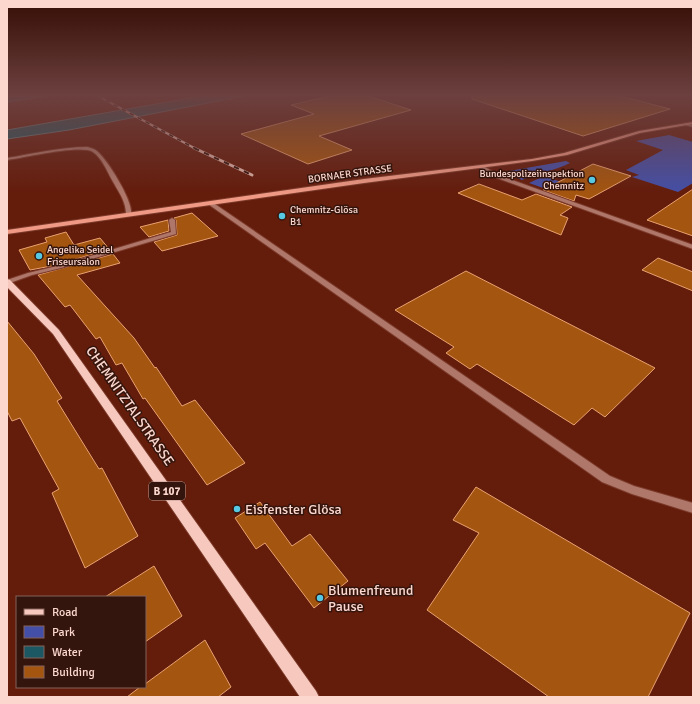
<svg xmlns="http://www.w3.org/2000/svg" width="700" height="704" font-family="Signika,sans-serif">
	<style>
		.green { fill: #444fa7 }
		.water { fill: #1b5864; stroke: #5e7e84 }
		.building { fill: #a4550f; stroke: #e9a271 }
		.lines { fill: none; stroke-linecap: round; stroke-linejoin: round }
		.lane-casing { stroke: #7c3a2a; stroke-width: 2 }
		.secondary-casing { stroke: #7c3a2a; stroke-width: 2 }
		.primary-casing { stroke: #7c3a2a; stroke-width: 2 }
		.lane { fill: #ae776a; fill-rule: evenodd }
		.secondary { fill: #f09a85; fill-rule: evenodd }
		.primary { fill: #f7c9be; fill-rule: evenodd }
		.rail-far1-casing { stroke: #ddb2a7; stroke-width: 2 }
		.rail-casing { stroke: #ddb2a7; stroke-width: 3 }
		.rail-far1 { stroke: #34150d; stroke-width: 1.5; stroke-dasharray: 4.5; stroke-linecap: butt }
		.rail { stroke: #34150d; stroke-width: 2; stroke-dasharray: 5.5; stroke-linecap: butt }
		.poi-dot { fill: #57c9e2; stroke: #34150d; stroke-width: 1.5 }
		.labels { text-anchor: middle; dominant-baseline: central; stroke-width: 3; stroke-linejoin: round; paint-order: stroke }
		.far-street-label { font-size: 10px; fill: #fbd7ce; stroke: #34150d }
		.far-poi-label { font-size: 10px; fill: #fbd7ce; stroke: #34150d; text-anchor: start }
		.shield { fill: #34150d; stroke: #bf9d94; stroke-width: 1 }
		.shield-label { font-size: 11px; font-weight: bold; fill: #fbd7ce }
		.near-street-label { font-size: 14px; fill: #fbd7ce; stroke: #34150d }
		.near-poi-label { font-size: 14px; fill: #fbd7ce; stroke: #34150d; text-anchor: start }
	</style>
	<rect width="100%" height="100%" fill="#641c0b"/>
	<!-- green -->
	<path class="green" d="M 669,135 L 693,142 L 693,183 L 678,192 L 632,177 L 639,175 L 626,170 L 663,150 L 636,141 Z
		M 566,161 L 570,163 C 554,171 538,173 522,180 L 507,173 L 509,171 Z
		M 544,176 L 564,183 L 546,189 L 529,183 Z"/>
	<!-- water -->
	<path class="water" d="M 7,96 L 48,96 L 7,102 Z
		M 202,96 L 244,96 L 69,130 L 7,139 L 7,130 Z"/>
	<!-- building -->
	<path class="building" d="M 330,96 L 368,96 L 411,110 L 319,136 L 352,150 L 308,164 L 241,134 L 314,114 L 291,105 Z
		M 472,96 L 620,96 L 670,109 L 583,136 L 472,99 Z
		M 593,164 L 631,176 L 589,199 L 576,195 L 574,201 L 543,190 Z
		M 479,184 L 522,200 L 536,194 L 572,207 L 560,215 L 568,218 L 561,235 L 458,193 Z
		M 693,189 L 693,236 L 647,220 Z
		M 192,213 L 218,236 L 162,251 L 154,242 L 177,235 L 176,220 L 174,218 Z
		M 168,220 L 169,231 L 149,237 L 140,227 Z
		M 66,232 L 74,245 L 100,238 L 109,249 L 57,265 L 30,270 L 19,250 L 47,242 L 45,238 Z
		M 113,254 L 120,263 L 77,275 L 134,338 L 155,368 L 156,367 L 182,406 L 195,400 L 245,463 L 207,485 L 145,398 L 143,399 L 122,363 L 116,365 L 100,337 L 96,339 L 70,305 L 65,307 L 38,275 Z
		M 658,258 L 693,272 L 693,291 L 642,270 Z
		M 466,271 L 655,368 L 605,417 L 592,408 L 574,425 L 477,364 L 470,369 L 446,353 L 454,347 L 395,310 Z
		M 7,321 L 34,354 L 62,398 L 57,401 L 99,469 L 102,468 L 138,536 L 85,568 L 52,493 L 59,489 L 20,418 L 12,421 L 7,411 Z
		M 476,487 L 690,613 L 648,697 L 549,697 L 427,610 L 479,533 L 453,520 Z
		M 260,502 L 292,546 L 310,534 L 348,581 L 314,608 L 265,543 L 256,549 L 235,518 Z
		M 154,566 L 182,616 L 145,642 L 145,597 L 105,597 Z
		M 205,640 L 231,687 L 218,697 L 127,697 L 140,687 L 145,687 L 145,684 Z"/>
	<g class="lines">
		<!-- lane casing -->
		<g class="lane-casing">
			<path id="lane" d="M 685,123 L 693,125 L 693,127 L 685,125 Z
				M 87,147 C 91,148 95,149 98,152 C 108,161 134,202 131,215 L 126,214 C 126,201 118,191 112,180 C 107,171 102,158 93,152 C 81,144 23,158 7,160 L 7,158 C 33,154 60,147 87,147 Z
				M 479,166 L 483,166 L 501,176 L 693,245 L 693,249 L 497,178 L 479,168 Z
				M 208,202 L 212,202 L 610,476 L 634,486 L 693,503 L 693,513 L 632,494 L 602,482 L 208,204 Z
				M 172,218 L 175,220 L 176,234 L 61,268 L 32,275 L 7,284 L 7,280 L 28,273 L 57,266 L 171,232 L 169,220 Z"/>
		</g>
		<!-- secondary casing -->
		<g class="secondary-casing">
			<path id="secondary" d="M 693,122 L 693,124 L 640,133 L 567,155 L 532,161 L 364,183 L 7,234 L 7,230 L 364,179 L 532,159 L 564,153 L 639,131 Z"/>
		</g>
		<!-- primary casing -->
		<g class="primary-casing">
			<path id="primary" d="M 7,279 L 10,280 L 59,330 L 316,691 L 319,697 L 300,697 L 70,359 L 53,334 L 7,287 Z"/>
		</g>
		<!-- lane -->
		<use href="#lane" class="lane"/>
		<!-- secondary -->
		<use href="#secondary" class="secondary"/>
		<!-- primary -->
		<use href="#primary" class="primary"/>
		<!-- rail-far1 casing -->
		<g class="rail-far1-casing">
			<path id="rail-far1" d="M 98,96 L 196,149"/>
		</g>
		<!-- rail casing -->
		<g class="rail-casing">
			<path id="rail" d="M 194,148 L 252,175"/>
		</g>
		<!-- rail-far1 -->
		<use href="#rail-far1" class="rail-far1"/>
		<!-- rail -->
		<use href="#rail" class="rail"/>
	</g>
	<!-- sky -->
	<linearGradient id="sky" x2="0" y2="1"><stop stop-color="#370f06"/><stop offset="0.49" stop-color="#6c403f"/><stop offset="1" stop-color="#6c403f" stop-opacity="0"/></linearGradient>
	<rect width="700" height="194" fill="url(#sky)"/>
	<!-- markers -->
	<g class="poi-dot">
		<circle cx="592" cy="180" r="4"/>
		<circle cx="282" cy="216" r="4"/>
		<circle cx="39" cy="256" r="4"/>
		<circle cx="237" cy="509" r="4"/>
		<circle cx="320" cy="598" r="4"/>
	</g>
	<g class="labels">
		<!-- far-street labels -->
		<g class="far-street-label">
			<text transform="translate(350 174) rotate(-8)">BORNAER STRASSE</text>
		</g>
		<!-- far-poi labels -->
		<g class="far-poi-label">
			<text x="584" y="174" text-anchor="end">Bundespolizeiinspektion<tspan x="584" dy="12">Chemnitz</tspan></text>
			<text x="290" y="210">Chemnitz-Glösa<tspan x="290" dy="12">B1</tspan></text>
			<text x="47" y="250">Angelika Seidel<tspan x="47" dy="12">Friseursalon</tspan></text>
		</g>
		<!-- shield labels -->
		<rect class="shield" x="149" y="482" width="36" height="18" rx="3"/>
		<g class="shield-label">
			<text x="167" y="491">B 107</text>
		</g>
		<!-- near-street labels -->
		<g class="near-street-label">
			<text transform="translate(130 406) rotate(55)">CHEMNITZTALSTRASSE</text>
		</g>
		<!-- near-poi labels -->
		<g class="near-poi-label">
			<text x="245" y="509">Eisfenster Glösa</text>
			<text x="328" y="590">Blumenfreund<tspan x="328" dy="16">Pause</tspan></text>
		</g>
	</g>
	<!-- border -->
	<rect width="700" height="704" fill="none" stroke="#fbd7ce" stroke-width="16"/>
	<!-- legend -->
	<rect x="16" y="596" width="130" height="92" fill="#34150d" stroke="#84635a"/>
	<rect x="24" y="609" width="20" height="6" fill="#f7c9be" stroke="#84635a"/>
	<text x="52" y="616" font-size="12" fill="#fbd7ce">Road</text>
	<rect x="24" y="626" width="20" height="12" fill="#444fa7" stroke="#84635a"/>
	<text x="52" y="636" font-size="12" fill="#fbd7ce">Park</text>
	<rect x="24" y="646" width="20" height="12" fill="#1b5864" stroke="#84635a"/>
	<text x="52" y="656" font-size="12" fill="#fbd7ce">Water</text>
	<rect x="24" y="666" width="20" height="12" fill="#a4550f" stroke="#84635a"/>
	<text x="52" y="676" font-size="12" fill="#fbd7ce">Building</text>
</svg>
